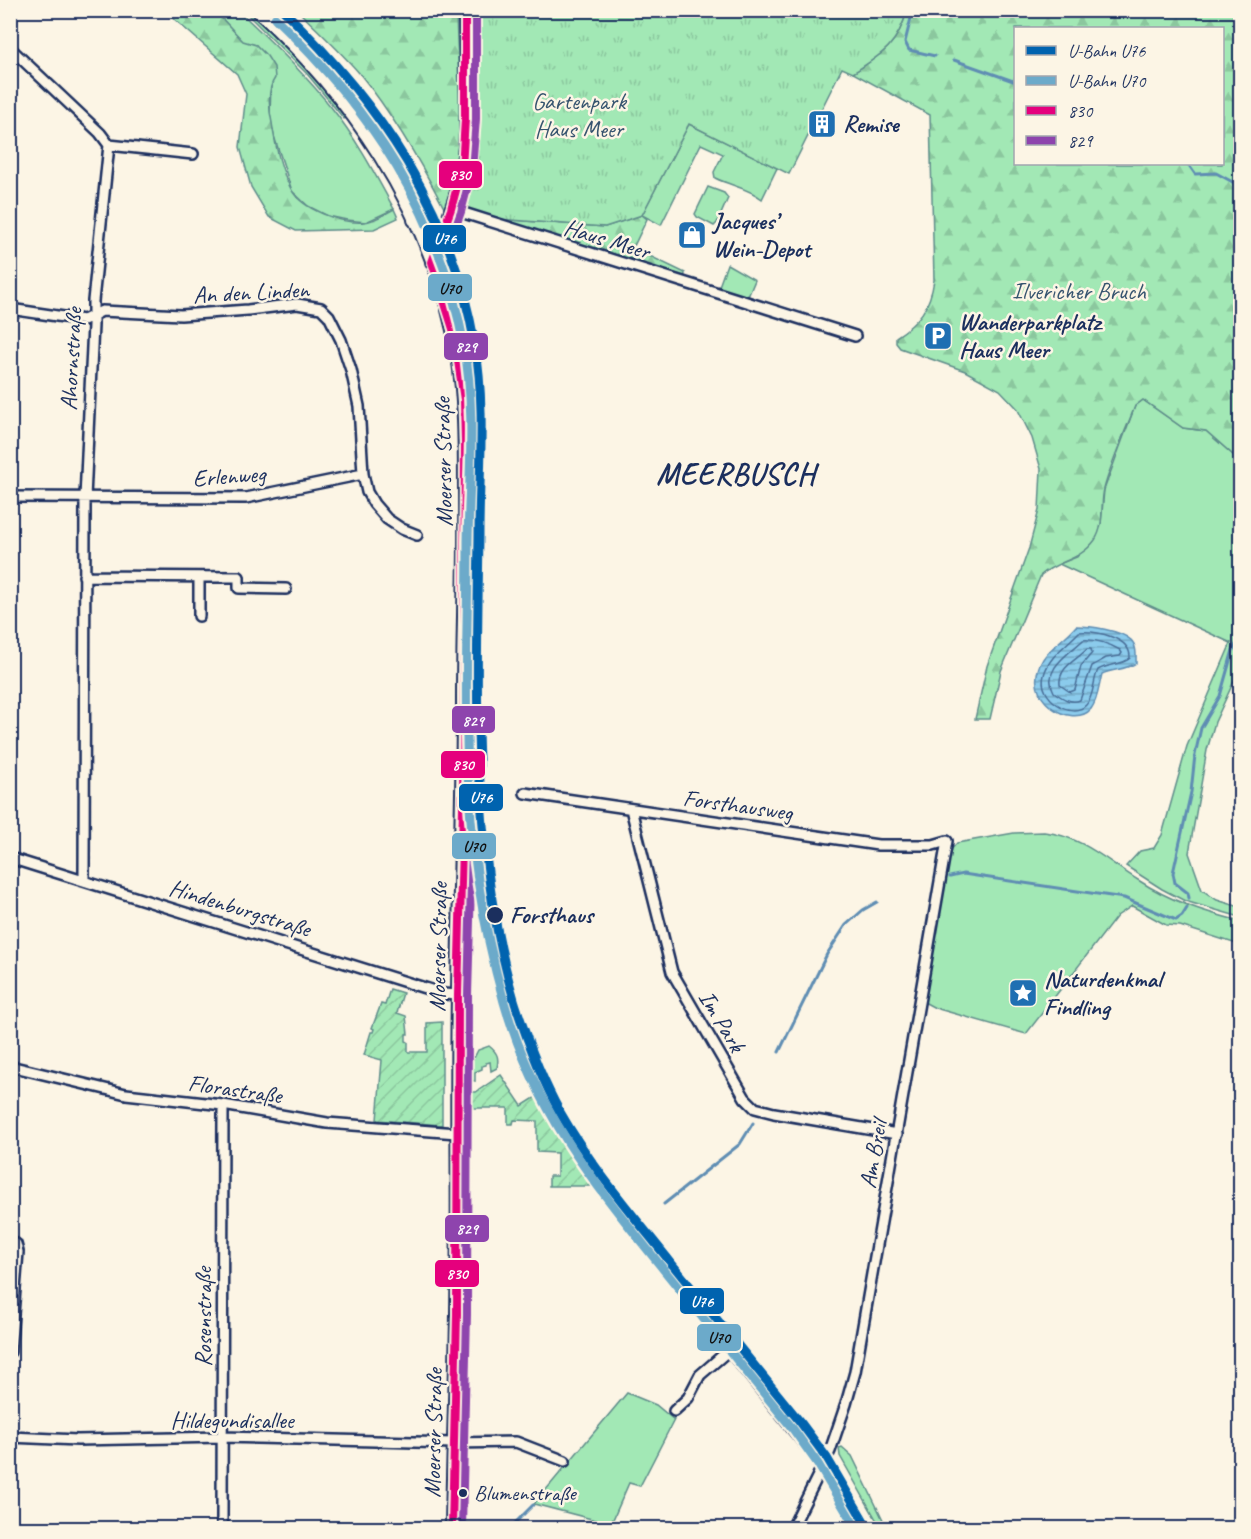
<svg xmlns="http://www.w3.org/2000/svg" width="1251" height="1539" font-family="Caveat,sans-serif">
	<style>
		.grass { fill: #a2e8b5; stroke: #5e8c8a; stroke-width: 1.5 }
		.forest { fill: url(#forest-firs); stroke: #5e8c8a; stroke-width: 1.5; fill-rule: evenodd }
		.park { fill: url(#park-tufts); stroke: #5e8c8a; stroke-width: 1.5 }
		.garden { fill: url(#garden-furrows); stroke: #5e8c8a; stroke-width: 1.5 }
		.water { fill: url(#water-rules); stroke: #5e8db3; stroke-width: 1.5 }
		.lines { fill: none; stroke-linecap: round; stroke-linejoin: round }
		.shore { stroke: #486d97; stroke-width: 1.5 }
		.stream { stroke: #5e8db3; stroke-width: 3 }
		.minor-casing { stroke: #1b2f5e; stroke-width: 14 }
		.secondary-casing { stroke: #1b2f5e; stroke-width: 16 }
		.minor { stroke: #fcf5e5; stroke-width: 9 }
		.secondary { stroke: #fcf5e5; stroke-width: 12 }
		.bus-1-casing { stroke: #fcf5e5; stroke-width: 12 }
		.bus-2-casing { stroke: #fcf5e5; stroke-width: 12 }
		.bus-1 { stroke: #e5007d; stroke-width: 8 }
		.bus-2 { stroke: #8e44ad; stroke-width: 8 }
		.metro-1-casing { stroke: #fcf5e5; stroke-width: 14 }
		.metro-2-casing { stroke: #fcf5e5; stroke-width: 14 }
		.metro-1 { stroke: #0063af; stroke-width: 9 }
		.metro-2 { stroke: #6caaca; stroke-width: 9 }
		.stop-dot { fill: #1b2f5e; stroke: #fcf5e5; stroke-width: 2 }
		.labels { text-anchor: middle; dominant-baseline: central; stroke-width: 5; stroke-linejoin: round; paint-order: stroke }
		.bus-label { font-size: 22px; fill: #1b2f5e; stroke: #fcf5e5; text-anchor: start }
		.park-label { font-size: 24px; fill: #36546f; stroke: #fcf5e5 }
		.poi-label { font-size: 24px; font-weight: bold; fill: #1b2f5e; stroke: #fcf5e5; text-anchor: start }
		.street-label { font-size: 24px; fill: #1b2f5e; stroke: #fcf5e5 }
		.stop-label { font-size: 24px; font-weight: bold; fill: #1b2f5e; stroke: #fcf5e5; text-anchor: start }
		.district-label { font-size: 30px; font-weight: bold; letter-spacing: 1.5px; fill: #1b2f5e; stroke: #fcf5e5 }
		.line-badge { stroke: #fcf5e5; stroke-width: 2 }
		.badge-label { font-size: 16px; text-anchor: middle; font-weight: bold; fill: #fff }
		.pale-badge-label { font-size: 16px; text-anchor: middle; font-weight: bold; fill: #111 }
	</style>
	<defs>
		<pattern id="forest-firs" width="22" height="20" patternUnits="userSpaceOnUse" patternTransform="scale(1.5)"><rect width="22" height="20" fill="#a2e8b5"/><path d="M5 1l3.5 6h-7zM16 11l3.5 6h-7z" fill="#8bc79e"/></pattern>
		<pattern id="park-tufts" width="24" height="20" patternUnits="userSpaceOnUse" patternTransform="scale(1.5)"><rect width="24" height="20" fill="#a2e8b5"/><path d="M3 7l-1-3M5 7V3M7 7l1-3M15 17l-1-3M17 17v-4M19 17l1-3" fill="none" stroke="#8bc79e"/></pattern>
		<pattern id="garden-furrows" width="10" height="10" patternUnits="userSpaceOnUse" patternTransform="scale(1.5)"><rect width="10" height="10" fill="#a2e8b5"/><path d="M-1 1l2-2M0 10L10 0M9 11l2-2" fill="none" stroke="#8bc79e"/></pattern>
		<pattern id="water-rules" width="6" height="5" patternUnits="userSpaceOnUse" patternTransform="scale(1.5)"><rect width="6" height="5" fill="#8bcbec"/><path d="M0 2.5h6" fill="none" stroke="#71a5c2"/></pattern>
	</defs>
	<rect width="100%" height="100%" fill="#fcf5e5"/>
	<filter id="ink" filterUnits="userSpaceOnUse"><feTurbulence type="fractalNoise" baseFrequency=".0167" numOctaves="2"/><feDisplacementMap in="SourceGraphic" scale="12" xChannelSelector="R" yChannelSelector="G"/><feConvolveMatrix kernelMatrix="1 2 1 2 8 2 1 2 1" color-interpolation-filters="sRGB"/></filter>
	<g filter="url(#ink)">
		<!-- grass -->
		<path class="grass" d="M 215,11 L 239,11 C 271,41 303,72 331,107 C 356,138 375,174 394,209 L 366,222 L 347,220 L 328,216 L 308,206 L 292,191 L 274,136 L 270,116 L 271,84 L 256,45 L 243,42 Z
			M 244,11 L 249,11 L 311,73 L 347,118 L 344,119 L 308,75 Z
			M 689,124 L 777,168 L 762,199 C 749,188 731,186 715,178 L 714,172 L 723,154 L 701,144 L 661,225 L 642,215 Z
			M 708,187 L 724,193 L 728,198 L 717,223 L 714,226 L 697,217 L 695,214 Z
			M 727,264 L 755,280 L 747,299 L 718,289 Z
			M 1143,400 L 1183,428 L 1206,431 L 1240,461 L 1240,668 L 1215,722 L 1207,750 L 1189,853 L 1202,890 L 1217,900 L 1240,907 L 1240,917 L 1185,901 L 1162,889 L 1126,866 L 1140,851 L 1154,848 L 1162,835 L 1187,746 L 1231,643 L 1059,564 L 1077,557 L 1101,524 L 1104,490 L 1135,406 Z
			M 1044,832 C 1082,836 1107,861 1138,880 C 1170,901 1204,912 1240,921 L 1240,945 L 1180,926 L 1166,925 L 1132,906 L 1117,916 L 1026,1034 L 935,1008 L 924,1002 L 949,852 L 957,843 L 1014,833 Z
			M 489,1046 C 498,1053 499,1058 497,1068 L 491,1071 L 490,1062 L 486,1063 L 486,1065 L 482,1066 L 482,1069 L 475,1072 L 475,1081 L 470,1080 L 471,1064 L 478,1050 Z
			M 627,1393 L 656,1405 L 674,1420 L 640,1486 L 629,1483 L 611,1524 L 534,1504 Z
			M 842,1447 L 852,1456 L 887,1528 L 881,1528 L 840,1456 L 839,1448 Z"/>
		<!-- forest -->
		<path class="forest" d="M 165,11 L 215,11 L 243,41 L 256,45 L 267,56 L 274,67 L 275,78 C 267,89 269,110 272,123 C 275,144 281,170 291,189 C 302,210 342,224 364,222 C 374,222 385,214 394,209 L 398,218 L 374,229 L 296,231 L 269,217 L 251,187 L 240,147 L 246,94 L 237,74 Z
			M 298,11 L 456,11 C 457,71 468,152 444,208 C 420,161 394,116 360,74 C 341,52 319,31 298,11 Z
			M 907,11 L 1240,11 L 1240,461 L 1206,431 L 1183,428 L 1143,400 L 1135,406 C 1125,432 1111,462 1104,489 C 1100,506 1105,525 1095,540 C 1080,561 1058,560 1041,575 L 1001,671 L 990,719 L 975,719 L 987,666 L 1029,548 L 1039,510 L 1041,469 L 1032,438 L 1017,408 L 1000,390 L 965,371 L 900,348 L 896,343 L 896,337 C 919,322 930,308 934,280 L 930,115 L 853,73 C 882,54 897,46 907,11 ZM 1016,28 L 1222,28 L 1222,164 L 1016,164 Z
			M 642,215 L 647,219 L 633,248 L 685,273 L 684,282 L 485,218 L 605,227 Z"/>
		<!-- park -->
		<path class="park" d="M 479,11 L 907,11 C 897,46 882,54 853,73 L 842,68 L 789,174 L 689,124 L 642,215 L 605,227 L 485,218 L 472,213 L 466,204 L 476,160 Z"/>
		<!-- garden -->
		<path class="garden" d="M 390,989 L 403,993 L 397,1013 L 406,1016 L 408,1034 L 406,1034 L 406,1041 L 408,1042 L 408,1052 L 427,1052 L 427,1023 L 442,1022 L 442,1125 L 377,1120 L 382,1060 L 364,1055 L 371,1032 L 373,1032 L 374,1029 L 372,1028 L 381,1004 L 385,1005 Z
			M 501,1075 L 522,1106 L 536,1097 L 598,1186 L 549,1186 L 549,1176 L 557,1176 L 557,1153 L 537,1152 L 537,1121 L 514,1120 L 513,1124 L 508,1124 L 508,1108 L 470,1108 L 471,1092 L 476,1092 Z"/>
		<!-- water -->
		<path class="water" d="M 1076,626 C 1090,626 1120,630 1131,640 C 1137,646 1136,655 1136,663 C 1125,670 1114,669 1102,674 C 1099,685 1098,700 1091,709 C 1073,730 1018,699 1043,659 C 1052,646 1066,638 1076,626 Z"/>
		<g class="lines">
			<!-- shore -->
			<path class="shore" d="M 1079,632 C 1096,631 1131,637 1130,658 C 1123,665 1108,664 1098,670 C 1093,680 1094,697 1086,705 C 1072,720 1037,698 1044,675 C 1049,656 1066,646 1079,632 Z
				M 1083,640 C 1095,639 1110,644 1120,650 L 1122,653 L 1120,656 L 1106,658 L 1092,666 L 1080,700 C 1071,704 1062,698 1054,692 C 1041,669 1070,653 1083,640 Z
				M 1087,649 L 1091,649 L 1092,653 L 1081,666 L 1075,690 L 1070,692 L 1060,685 C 1058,667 1077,660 1087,649 Z"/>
			<!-- stream -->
			<path class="stream" d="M 913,10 L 905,42 L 909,50 L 935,56
				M 954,60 L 1016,82
				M 1188,164 L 1195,174 L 1216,173 L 1240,186
				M 950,877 L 963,874 L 1124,898 L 1176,920 L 1182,916 L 1187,908
				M 1189,898 L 1188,893 L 1175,883 L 1173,873 L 1191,792 L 1195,755 L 1201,728 L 1220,696 L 1233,650 L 1240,637
				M 779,1052 L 827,954 L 846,925 L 863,910 L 877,902
				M 664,1204 L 740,1144 L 753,1123
				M 510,1528 L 533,1505"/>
			<!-- minor casing -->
			<g class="minor-casing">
				<path id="minor" d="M 10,48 L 100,133 L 109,145 L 93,301 L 93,325 L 85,498 L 84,881
					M 109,145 L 193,154
					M 451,209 L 855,336
					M 10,309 L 84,320 L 102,311 L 181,315 L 248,310 L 297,304 L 321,308 L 329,316 L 341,340 L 351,370 L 359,406 L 363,474 L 367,492 L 374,504 L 387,519 L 402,529 L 417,535
					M 10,497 L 246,498 L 363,474
					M 84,576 L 239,577 L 239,588 L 286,589
					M 199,616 L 199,577
					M 525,793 L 878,845 L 933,845 L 947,841 L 855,1372 L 846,1404 L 830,1451 L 792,1528
					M 631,809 L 672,972 L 745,1098 L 755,1108 L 774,1113 L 897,1134
					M 10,858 L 444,994 L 458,995
					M 10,1066 L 126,1094 L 223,1105 L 327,1123 L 457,1133
					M 223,1105 L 222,1522 L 225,1528
					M 10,1241 L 16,1244 L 18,1252 L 10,1352
					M 674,1411 L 688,1398 L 700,1375 L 729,1350 L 814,1456 L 822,1469
					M 10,1437 L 78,1440 L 222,1437 L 453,1443 L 516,1442 L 565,1461"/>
			</g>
			<!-- secondary casing -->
			<g class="secondary-casing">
				<path id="secondary" d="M 257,10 C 351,95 425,206 453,330 C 465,382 465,435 465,488 C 466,560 463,631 463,703 C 463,801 459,899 458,996 C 456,1102 459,1208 457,1314 C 456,1386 453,1457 452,1528
					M 414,220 L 439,224 L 446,222
					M 432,262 C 440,236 453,211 459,184 C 472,130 465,66 465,10"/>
			</g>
			<!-- minor -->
			<use href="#minor" class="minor"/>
			<!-- secondary -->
			<use href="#secondary" class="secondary"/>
			<!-- bus-1 casing -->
			<g class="bus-1-casing">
				<path id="bus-1" d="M 452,1528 L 457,1314 L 458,995 L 463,808 L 465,443 L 464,400 L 453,329 L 432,262 L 451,209 L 462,168 L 465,119 L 465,10"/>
			</g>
			<!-- bus-2 casing -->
			<g class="bus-2-casing">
				<path id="bus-2" d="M 462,1528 L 467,1314 L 468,995 L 473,808 L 475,443 L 474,399 L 463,327 L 443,262 L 461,212 L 472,170 L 476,119 L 476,10"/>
			</g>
			<!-- bus-1 -->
			<use href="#bus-1" class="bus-1"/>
			<!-- bus-2 -->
			<use href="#bus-2" class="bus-2"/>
			<!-- metro-1 casing -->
			<g class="metro-1-casing">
				<path id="metro-1" d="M 283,10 C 380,104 452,209 475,345 C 486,407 479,472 479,534 C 477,691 470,851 515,1003 C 527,1040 541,1078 560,1112 C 591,1167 633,1215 672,1264 C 715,1317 758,1370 801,1423 L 827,1458 L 868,1528"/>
			</g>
			<!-- metro-2 casing -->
			<g class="metro-2-casing">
				<path id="metro-2" d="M 275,18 C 372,111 439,211 464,345 C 476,409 469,477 468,542 C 468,607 465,673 467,738 C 468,827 480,917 504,1002 C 536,1113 594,1183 664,1270 C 707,1323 750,1376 793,1429 L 818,1464 L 856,1528"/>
			</g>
			<!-- metro-1 -->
			<use href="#metro-1" class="metro-1"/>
			<!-- metro-2 -->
			<use href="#metro-2" class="metro-2"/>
		</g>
	</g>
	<!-- icons -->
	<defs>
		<g id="building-square" transform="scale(1.5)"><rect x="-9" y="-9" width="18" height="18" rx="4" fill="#1f6fb2" stroke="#fcf5e5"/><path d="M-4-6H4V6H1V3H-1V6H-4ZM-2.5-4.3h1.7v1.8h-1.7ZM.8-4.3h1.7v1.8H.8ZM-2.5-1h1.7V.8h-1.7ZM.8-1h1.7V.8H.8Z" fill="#fff"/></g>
		<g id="shop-square" transform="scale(1.5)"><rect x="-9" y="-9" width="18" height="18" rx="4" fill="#1f6fb2" stroke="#fcf5e5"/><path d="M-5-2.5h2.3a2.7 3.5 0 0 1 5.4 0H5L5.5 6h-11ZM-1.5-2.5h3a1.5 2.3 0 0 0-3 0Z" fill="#fff"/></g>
		<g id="parking-square" transform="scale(1.5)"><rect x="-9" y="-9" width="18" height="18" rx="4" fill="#1f6fb2" stroke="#fcf5e5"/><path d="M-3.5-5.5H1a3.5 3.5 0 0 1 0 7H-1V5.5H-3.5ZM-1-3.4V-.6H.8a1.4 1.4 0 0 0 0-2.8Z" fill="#fff"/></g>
		<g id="sight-square" transform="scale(1.5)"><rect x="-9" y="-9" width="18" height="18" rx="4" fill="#1f6fb2" stroke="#fcf5e5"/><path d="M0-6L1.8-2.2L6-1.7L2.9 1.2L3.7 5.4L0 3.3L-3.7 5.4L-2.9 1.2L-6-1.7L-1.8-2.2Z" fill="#fff"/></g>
	</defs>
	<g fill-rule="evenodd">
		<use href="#building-square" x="822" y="124"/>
		<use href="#shop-square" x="692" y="235"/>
		<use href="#parking-square" x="938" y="336"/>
		<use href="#sight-square" x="1023" y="993"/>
	</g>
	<!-- markers -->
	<g class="stop-dot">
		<circle cx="495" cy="915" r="9"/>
		<circle cx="463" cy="1493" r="5"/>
	</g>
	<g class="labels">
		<!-- bus labels -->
		<g class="bus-label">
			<text x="474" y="1493">Blumenstraße</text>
		</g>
		<!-- park labels -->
		<g class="park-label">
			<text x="579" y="101">Gartenpark<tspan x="579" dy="28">Haus Meer</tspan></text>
			<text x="1079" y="291">Ilvericher Bruch</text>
		</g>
		<!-- poi labels -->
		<g class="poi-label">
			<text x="843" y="124">Remise</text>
			<text x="713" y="221">Jacques’<tspan x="713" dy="28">Wein-Depot</tspan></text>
			<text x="959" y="322">Wanderparkplatz<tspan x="959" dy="28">Haus Meer</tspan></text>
			<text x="1044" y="979">Naturdenkmal<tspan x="1044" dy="28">Findling</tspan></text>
		</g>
		<!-- street labels -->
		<g class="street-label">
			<text transform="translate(607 239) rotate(17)">Haus Meer</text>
			<text transform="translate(251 292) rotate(-3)">An den Linden</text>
			<text transform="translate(71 359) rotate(-87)">Ahornstraße</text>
			<text transform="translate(443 462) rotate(-91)">Moerser Straße</text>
			<text transform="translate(229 476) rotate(-4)">Erlenweg</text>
			<text transform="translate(738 805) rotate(8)">Forsthausweg</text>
			<text transform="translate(240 908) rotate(17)">Hindenburgstraße</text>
			<text transform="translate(438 947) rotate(-89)">Moerser Straße</text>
			<text transform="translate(722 1021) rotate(59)">Im Park</text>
			<text transform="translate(235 1089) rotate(8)">Florastraße</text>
			<text transform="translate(873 1154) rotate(-80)">Am Breil</text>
			<text transform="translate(203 1317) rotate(-90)">Rosenstraße</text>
			<text x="232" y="1420">Hildegundisallee</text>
			<text transform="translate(433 1433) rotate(-89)">Moerser Straße</text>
		</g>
		<!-- stop labels -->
		<g class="stop-label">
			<text x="510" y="915">Forsthaus</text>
		</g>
		<!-- district labels -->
		<g class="district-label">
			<text x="736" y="474">MEERBUSCH</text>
		</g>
	</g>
	<g class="line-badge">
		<rect x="438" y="160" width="45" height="29" rx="6" fill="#e5007d"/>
		<rect x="422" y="224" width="45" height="29" rx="6" fill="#0063af"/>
		<rect x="427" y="273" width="46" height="29" rx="6" fill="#6caaca"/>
		<rect x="443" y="332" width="46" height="29" rx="6" fill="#8e44ad"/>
		<rect x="451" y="705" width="45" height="29" rx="6" fill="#8e44ad"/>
		<rect x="440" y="750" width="46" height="29" rx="6" fill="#e5007d"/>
		<rect x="458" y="783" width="46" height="29" rx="6" fill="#0063af"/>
		<rect x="451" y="832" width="46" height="28" rx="6" fill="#6caaca"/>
		<rect x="444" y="1214" width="46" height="29" rx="6" fill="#8e44ad"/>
		<rect x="434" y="1259" width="46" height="29" rx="6" fill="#e5007d"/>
		<rect x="679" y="1287" width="46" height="28" rx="6" fill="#0063af"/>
		<rect x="696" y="1323" width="46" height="29" rx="6" fill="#6caaca"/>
	</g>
	<g class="badge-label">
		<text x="460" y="180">830</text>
		<text x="445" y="244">U76</text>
		<text x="466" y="352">829</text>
		<text x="473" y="726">829</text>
		<text x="463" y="770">830</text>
		<text x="481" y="803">U76</text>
		<text x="467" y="1234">829</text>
		<text x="457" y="1279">830</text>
		<text x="702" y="1307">U76</text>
	</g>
	<g class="pale-badge-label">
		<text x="450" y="294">U70</text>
		<text x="474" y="852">U70</text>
		<text x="719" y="1343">U70</text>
	</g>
	<!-- margin -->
	<rect width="1251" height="1539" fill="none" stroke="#fcf5e5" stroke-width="36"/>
	<rect x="18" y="18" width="1215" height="1503" fill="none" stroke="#1b2f5e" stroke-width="2" filter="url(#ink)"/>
	<!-- legend -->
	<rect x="1014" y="27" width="210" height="138" fill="#fcf5e5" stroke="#a2a6af" stroke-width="1.5"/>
	<rect x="1026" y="46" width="30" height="9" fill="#0063af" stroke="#a2a6af" stroke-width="1.5"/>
	<text x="1068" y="57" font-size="18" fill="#1b2f5e">U-Bahn U76</text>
	<rect x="1026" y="76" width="30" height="9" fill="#6caaca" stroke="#a2a6af" stroke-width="1.5"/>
	<text x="1068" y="87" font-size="18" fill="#1b2f5e">U-Bahn U70</text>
	<rect x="1026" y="106" width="30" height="9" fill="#e5007d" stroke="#a2a6af" stroke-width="1.5"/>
	<text x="1068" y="117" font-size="18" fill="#1b2f5e">830</text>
	<rect x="1026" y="136" width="30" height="9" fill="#8e44ad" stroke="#a2a6af" stroke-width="1.5"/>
	<text x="1068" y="147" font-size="18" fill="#1b2f5e">829</text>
</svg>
